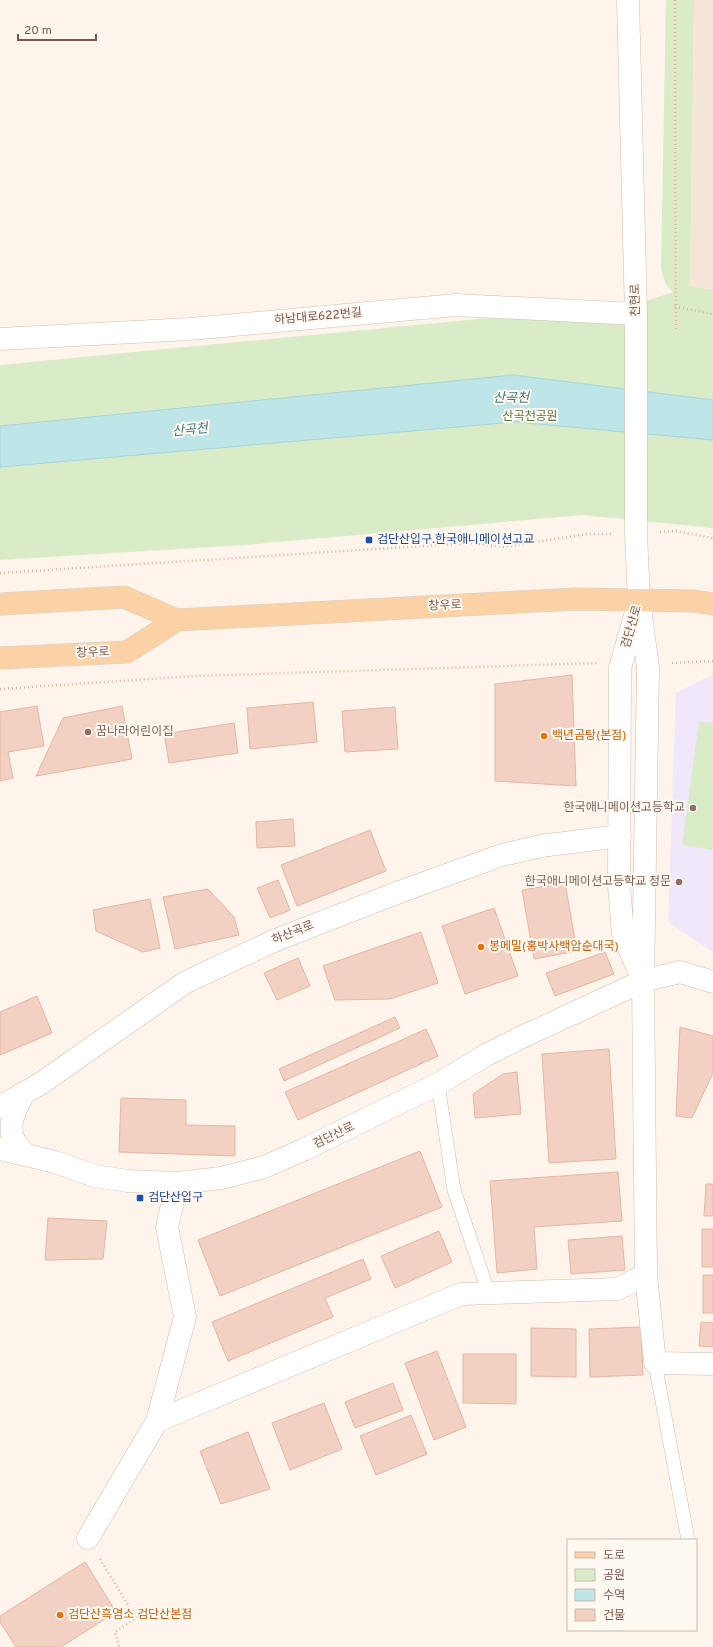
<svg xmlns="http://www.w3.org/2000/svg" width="713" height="1647" font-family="Overpass,'Noto Sans KR',sans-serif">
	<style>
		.residential { fill: #f5e6d9 }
		.education { fill: #f1e7fa }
		.green { fill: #daebc8 }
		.water { fill: #bee5e7; stroke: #a5d6d9 }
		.building { fill: #f2d1c2; stroke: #e5b6a3 }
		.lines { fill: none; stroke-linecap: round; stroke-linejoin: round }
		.service-casing { stroke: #d2bdb2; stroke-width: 14 }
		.minor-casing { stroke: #d2bdb2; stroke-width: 23 }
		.tertiary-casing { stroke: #d2bdb2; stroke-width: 23 }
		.secondary-casing { stroke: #d5bdaf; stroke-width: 23 }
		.primary-casing { stroke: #d9d0cd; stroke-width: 23 }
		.path { stroke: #d8b4a5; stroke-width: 2.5; stroke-dasharray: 1 3; stroke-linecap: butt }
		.service { stroke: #fff; stroke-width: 13 }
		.minor { stroke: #fff; stroke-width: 22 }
		.tertiary { stroke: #fff; stroke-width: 22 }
		.secondary { stroke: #fff; stroke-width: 22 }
		.primary { stroke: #fad2a5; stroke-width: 22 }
		.transit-dot { fill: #1a4fb4; stroke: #fff9f2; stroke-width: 1.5 }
		.education-dot { fill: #8d6e63; stroke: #fff9f2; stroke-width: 1.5 }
		.food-dot { fill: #e8710a; stroke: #fff9f2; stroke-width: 1.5 }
		.labels { text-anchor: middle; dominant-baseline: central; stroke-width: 4; stroke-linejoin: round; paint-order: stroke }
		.street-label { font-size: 12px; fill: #79584d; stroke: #fff9f2 }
		.park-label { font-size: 12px; fill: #577941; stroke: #fff9f2 }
		.transit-label { font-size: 12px; fill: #164399; stroke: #fff9f2; text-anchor: start }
		.education-label { font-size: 12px; fill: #785e54; stroke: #fff9f2; text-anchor: end }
		.food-label { font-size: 12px; fill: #c56008; stroke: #fff9f2; text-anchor: start }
		.water-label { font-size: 13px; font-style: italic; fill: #40797e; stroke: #fff9f2 }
	</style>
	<rect width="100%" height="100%" fill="#fdf4eb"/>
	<!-- residential -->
	<path class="residential" d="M 694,0 L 713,0 L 713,290 L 690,286 Z"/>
	<!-- education -->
	<path class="education" d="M 713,674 L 713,952 L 668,922 L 676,693 Z"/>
	<!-- green -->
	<path class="green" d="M 666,0 L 694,0 L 690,286 L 713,290 L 713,528 L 582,515 L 244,545 L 0,560 L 0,365 L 540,313 L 594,318 L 673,292 C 664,285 664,279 661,268 Z
		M 699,721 L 713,723 L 713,850 L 682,845 Z"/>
	<!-- water -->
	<path class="water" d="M 513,375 L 713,400 L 713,440 L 515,422 L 0,467 L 0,426 Z"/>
	<!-- building -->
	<path class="building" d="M 572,675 L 576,786 L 495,781 L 495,684 Z
		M 313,702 L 317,742 L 250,749 L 247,708 Z
		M 37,706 L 44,746 L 8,752 L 13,778 L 0,781 L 0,712 Z
		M 122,706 L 132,759 L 36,776 L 63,718 Z
		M 395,707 L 398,749 L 345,752 L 342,711 Z
		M 234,723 L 238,753 L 169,763 L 164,734 Z
		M 293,819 L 295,846 L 257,848 L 256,822 Z
		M 370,830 L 386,871 L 297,906 L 281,865 Z
		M 278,880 L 290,910 L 270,918 L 257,888 Z
		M 565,883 L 577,951 L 534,959 L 522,890 Z
		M 208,889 L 234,917 L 239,935 L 175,949 L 163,897 Z
		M 150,899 L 160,948 L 143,952 L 96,931 L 93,910 Z
		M 494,908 L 518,976 L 465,994 L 442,926 Z
		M 421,932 L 438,983 L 390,999 L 335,1000 L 323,966 Z
		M 605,952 L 614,974 L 555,996 L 546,973 Z
		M 298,958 L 310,986 L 277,1000 L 264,973 Z
		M 37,996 L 52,1033 L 0,1055 L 0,1012 Z
		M 395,1017 L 400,1028 L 284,1081 L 279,1069 Z
		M 680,1027 L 713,1036 L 713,1073 L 692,1118 L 676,1116 Z
		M 426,1029 L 438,1056 L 298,1120 L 285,1092 Z
		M 609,1049 L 616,1159 L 549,1163 L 542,1054 Z
		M 517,1072 L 521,1114 L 475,1118 L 473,1094 L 503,1074 Z
		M 121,1098 L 186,1100 L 186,1125 L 235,1126 L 235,1156 L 119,1152 Z
		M 420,1151 L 442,1207 L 220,1296 L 198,1240 Z
		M 618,1172 L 622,1221 L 534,1227 L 537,1269 L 497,1273 L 490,1181 Z
		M 706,1184 L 713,1184 L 713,1216 L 704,1216 Z
		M 48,1218 L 107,1221 L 103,1259 L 45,1260 Z
		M 702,1229 L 713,1229 L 713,1267 L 702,1267 Z
		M 439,1231 L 452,1262 L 395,1288 L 381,1256 Z
		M 622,1236 L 625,1270 L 571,1274 L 568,1240 Z
		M 363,1259 L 371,1279 L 325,1298 L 333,1317 L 228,1361 L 212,1322 Z
		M 703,1275 L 713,1275 L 713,1313 L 703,1313 Z
		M 701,1322 L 713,1323 L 713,1347 L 699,1346 Z
		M 641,1327 L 643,1375 L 590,1377 L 589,1329 Z
		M 531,1328 L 576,1329 L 576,1377 L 531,1376 Z
		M 437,1351 L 466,1427 L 434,1440 L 405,1363 Z
		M 463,1354 L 516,1354 L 516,1404 L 463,1403 Z
		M 393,1383 L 403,1410 L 355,1428 L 345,1402 Z
		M 324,1403 L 342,1449 L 290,1470 L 272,1423 Z
		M 411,1415 L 427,1454 L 376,1475 L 360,1436 Z
		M 248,1432 L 270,1489 L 221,1504 L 200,1451 Z
		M 85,1562 L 116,1612 L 61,1647 L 16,1647 L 0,1622 L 0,1616 Z"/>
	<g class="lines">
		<!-- service casing -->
		<g class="service-casing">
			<path id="service" d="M 438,1084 L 454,1190 L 489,1294
				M 655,1363 L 688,1540"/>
		</g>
		<!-- minor casing -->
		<g class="minor-casing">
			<path id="minor" d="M 0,339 L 190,329 L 456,305 L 636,314
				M 639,600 L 648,668 L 643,981 L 646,1275 L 655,1363 L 713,1364
				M 637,609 L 620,668 L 619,886 L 623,934 L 641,976
				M 24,1093 C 16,1107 6,1126 15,1142 C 18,1147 22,1151 26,1155
				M 0,1149 L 55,1162 L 95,1176 L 128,1181 L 177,1183 L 221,1178 L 264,1167 L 303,1150 L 438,1084 L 486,1055 L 522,1037 L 643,981 L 680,972 L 713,982
				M 157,1421 L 461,1294 L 617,1289 L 646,1275
				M 88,1538 L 157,1421 L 185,1317 L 167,1227 L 177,1183"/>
		</g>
		<!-- tertiary casing -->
		<g class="tertiary-casing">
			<path id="tertiary" d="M 0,1107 L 40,1084 L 186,982 L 276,940 L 402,891 L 502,855 L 541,846 L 620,836"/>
		</g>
		<!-- secondary casing -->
		<g class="secondary-casing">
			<path id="secondary" d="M 628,0 L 636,314 L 636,534 L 639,600"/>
		</g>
		<!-- primary casing -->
		<g class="primary-casing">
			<path id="primary" d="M 0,604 L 124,597 L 177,620 L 576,599 L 694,601 L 713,604
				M 0,658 L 127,652 L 177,620"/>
		</g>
		<!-- path -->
		<path class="path" d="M 675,0 L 676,330
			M 675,307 L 713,314
			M 660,532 L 676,531 L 713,538
			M 0,573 L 470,543 L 503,547 L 587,534 L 611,534
			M 672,663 L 713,661
			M 0,689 L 195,676 L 597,663
			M 100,1559 L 136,1618 L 115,1632 L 119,1647"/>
		<!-- service -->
		<use href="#service" class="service"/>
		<!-- minor -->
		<use href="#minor" class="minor"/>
		<!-- tertiary -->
		<use href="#tertiary" class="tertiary"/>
		<!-- secondary -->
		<use href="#secondary" class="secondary"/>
		<!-- primary -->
		<use href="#primary" class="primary"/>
	</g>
	<!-- markers -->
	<g class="transit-dot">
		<rect x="365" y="536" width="8" height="8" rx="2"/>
		<rect x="136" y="1194" width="8" height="8" rx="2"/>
	</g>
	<g class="education-dot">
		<circle cx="88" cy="732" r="4"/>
		<circle cx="693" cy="808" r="4"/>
		<circle cx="679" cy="882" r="4"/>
	</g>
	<g class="food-dot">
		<circle cx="544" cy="736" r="4"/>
		<circle cx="481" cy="947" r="4"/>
		<circle cx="60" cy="1615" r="4"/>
	</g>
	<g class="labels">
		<!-- street labels -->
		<g class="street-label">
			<text transform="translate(636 300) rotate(-91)">천현로</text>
			<text transform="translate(318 317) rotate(-5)">하남대로622번길</text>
			<text transform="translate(445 606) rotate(-3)">창우로</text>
			<text transform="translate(632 627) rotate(-74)">검단산로</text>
			<text transform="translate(93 653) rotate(-3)">창우로</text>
			<text transform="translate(293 933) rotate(-22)">하산곡로</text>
			<text transform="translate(334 1136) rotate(-26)">검단산로</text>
		</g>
		<!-- park labels -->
		<g class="park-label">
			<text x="530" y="417">산곡천공원</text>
		</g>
		<!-- transit labels -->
		<g class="transit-label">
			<text x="377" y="540">검단산입구.한국애니메이션고교</text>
			<text x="148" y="1198">검단산입구</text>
		</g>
		<!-- education labels -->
		<g class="education-label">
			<text x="96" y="732" text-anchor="start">꿈나라어린이집</text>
			<text x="685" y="808">한국애니메이션고등학교</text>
			<text x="671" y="882">한국애니메이션고등학교 정문</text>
		</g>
		<!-- food labels -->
		<g class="food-label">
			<text x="552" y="736">백년곰탕(본점)</text>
			<text x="489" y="947">봉메밀(홍박사백암순대국)</text>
			<text x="68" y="1615">검단산흑염소 검단산본점</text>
		</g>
		<!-- water labels -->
		<g class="water-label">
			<text x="511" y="399">산곡천</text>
			<text transform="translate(190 431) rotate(-6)">산곡천</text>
		</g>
	</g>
	<!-- legend -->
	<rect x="567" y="1539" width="130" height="92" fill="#fff9f2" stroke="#c9b9b0"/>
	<rect x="575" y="1552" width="20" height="6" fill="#fad2a5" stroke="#c9b9b0"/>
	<text x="603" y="1559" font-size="12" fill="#79584d">도로</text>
	<rect x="575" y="1569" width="20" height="12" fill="#daebc8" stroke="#c9b9b0"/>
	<text x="603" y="1579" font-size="12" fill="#79584d">공원</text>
	<rect x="575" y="1589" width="20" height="12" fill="#bee5e7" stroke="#c9b9b0"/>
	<text x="603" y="1599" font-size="12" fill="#79584d">수역</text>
	<rect x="575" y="1609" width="20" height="12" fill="#f2d1c2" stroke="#c9b9b0"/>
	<text x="603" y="1619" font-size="12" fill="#79584d">건물</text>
	<!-- scale -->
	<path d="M18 34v6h78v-6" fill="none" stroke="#79584d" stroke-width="2"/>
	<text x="24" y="34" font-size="12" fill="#79584d" stroke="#fff9f2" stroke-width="3" paint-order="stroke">20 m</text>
</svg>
